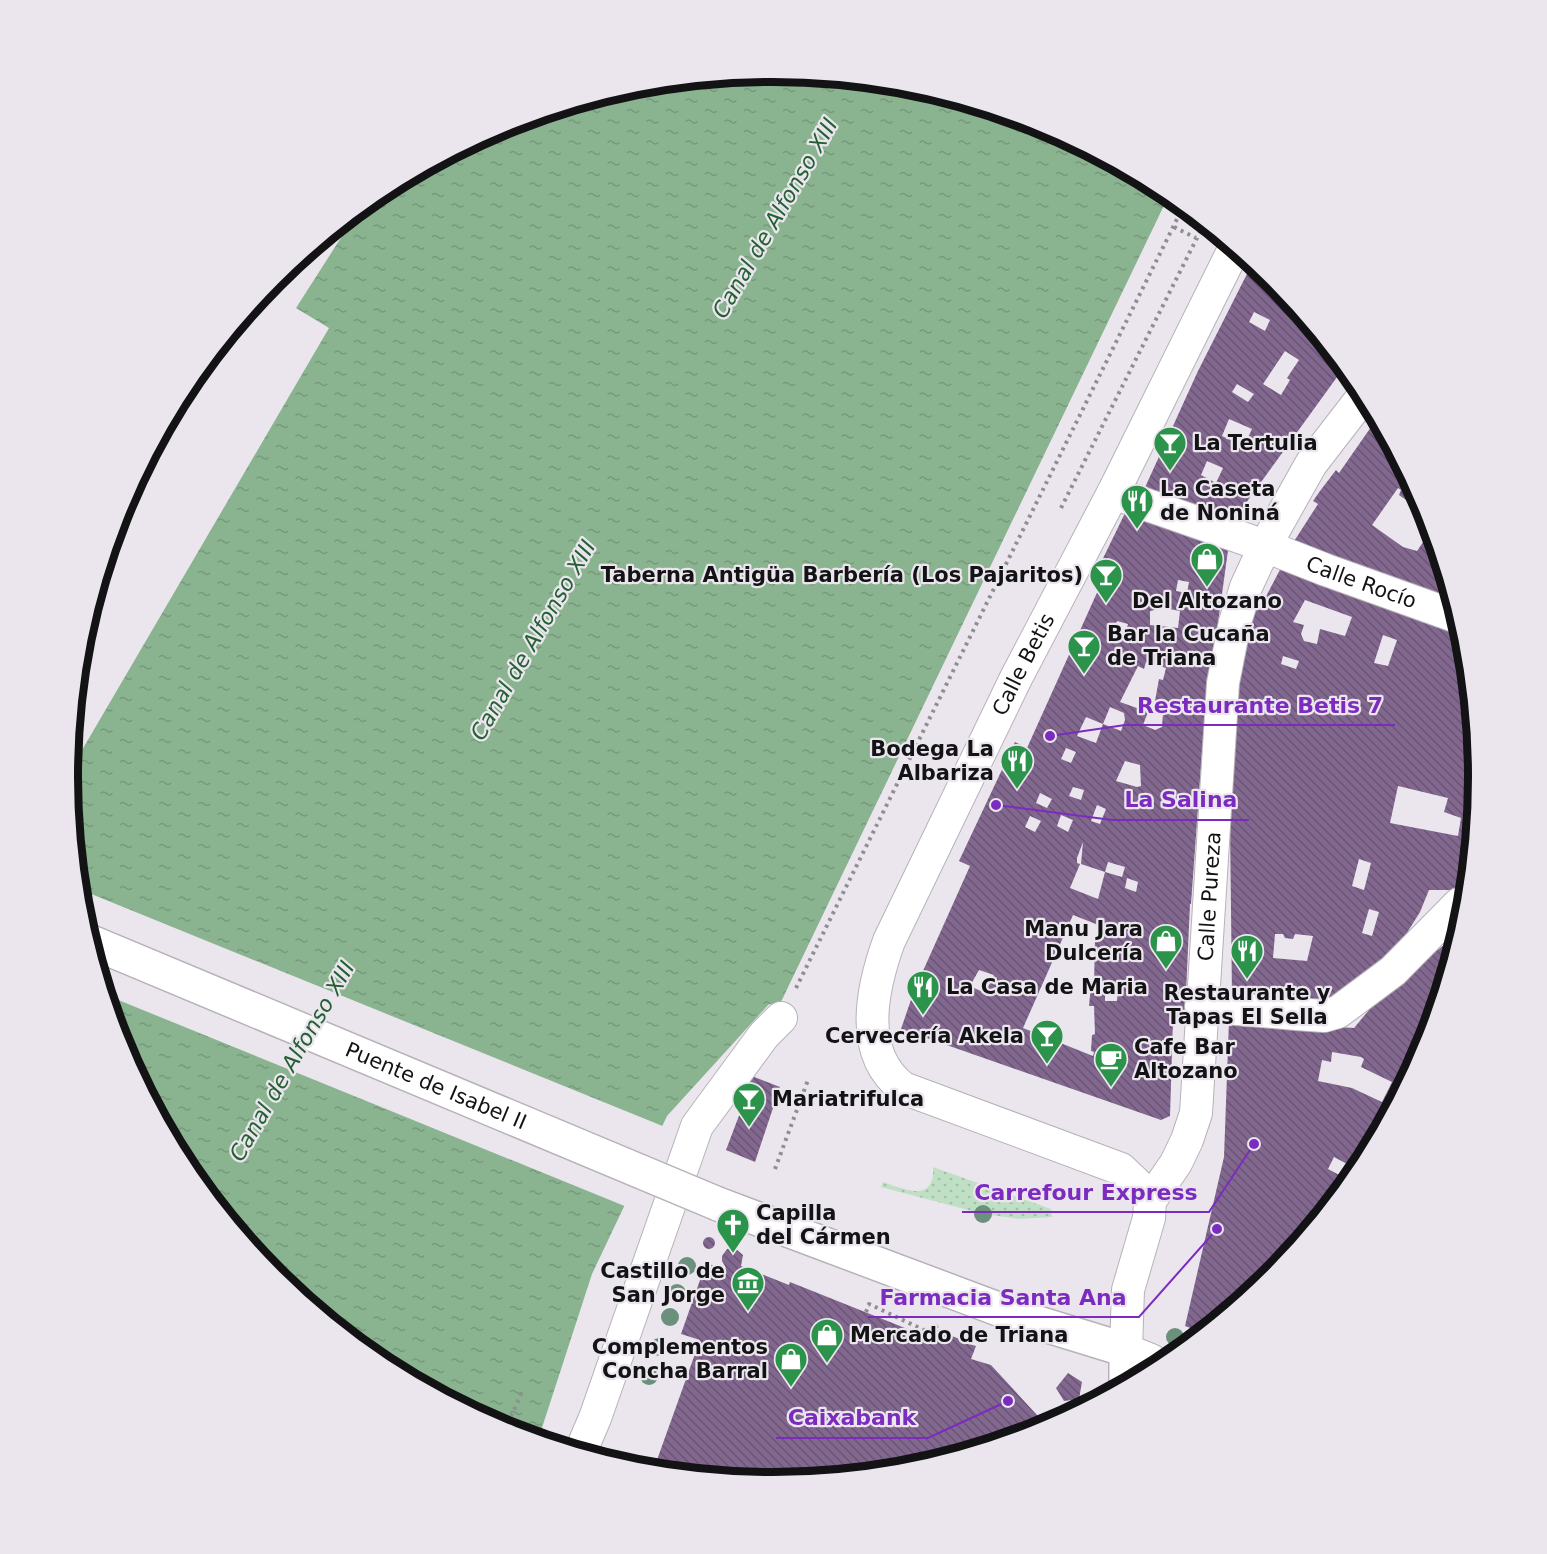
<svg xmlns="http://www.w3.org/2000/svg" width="1547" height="1554" font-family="'DejaVu Sans',sans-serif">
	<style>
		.park { fill: url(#park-dots) }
		.water { fill: url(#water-ripples) }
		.pier { fill: #ebe6ee }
		.building { fill: url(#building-back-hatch); fill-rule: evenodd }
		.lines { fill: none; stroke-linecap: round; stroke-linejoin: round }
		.street-casing { stroke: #b7b2b9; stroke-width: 34 }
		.secondary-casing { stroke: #b7b2b9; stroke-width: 36 }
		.path { stroke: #908d93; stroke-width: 4; stroke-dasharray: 3 4.5; stroke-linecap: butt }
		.street { stroke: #fff; stroke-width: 32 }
		.secondary { stroke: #fff; stroke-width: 33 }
		.secondary-bridge-casing { stroke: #b7b2b9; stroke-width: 36; stroke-linecap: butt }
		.secondary-bridge { stroke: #fff; stroke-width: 33 }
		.tree { fill: #6b907b }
		.labels { text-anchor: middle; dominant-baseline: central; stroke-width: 4.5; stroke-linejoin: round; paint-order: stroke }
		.poi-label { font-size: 21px; font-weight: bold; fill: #131214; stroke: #ebe6ee; text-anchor: start }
		.street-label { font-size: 21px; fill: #131214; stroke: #ebe6ee }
		.water-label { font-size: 22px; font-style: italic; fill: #236032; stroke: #ebe6ee }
		.rim { fill: none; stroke: #131214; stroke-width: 8 }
		.leader { fill: none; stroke: #7b2cbf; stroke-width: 2 }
		.callout-dot { fill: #7b2cbf; stroke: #ebe6ee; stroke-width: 2 }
		.callout-label { font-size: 22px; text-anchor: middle; font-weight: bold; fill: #7b2cbf; stroke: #ebe6ee; stroke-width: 4.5; stroke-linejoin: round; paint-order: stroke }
	</style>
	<defs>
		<pattern id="park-dots" width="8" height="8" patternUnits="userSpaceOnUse" patternTransform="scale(1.5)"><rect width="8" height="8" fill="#c0e0c5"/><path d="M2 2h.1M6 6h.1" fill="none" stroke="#a4bfa8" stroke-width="1.8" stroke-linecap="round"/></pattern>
		<pattern id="water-ripples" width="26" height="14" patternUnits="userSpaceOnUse" patternTransform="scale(1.5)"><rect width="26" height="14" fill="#8ab390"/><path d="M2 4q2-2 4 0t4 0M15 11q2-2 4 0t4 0" fill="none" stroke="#76997b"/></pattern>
		<pattern id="building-back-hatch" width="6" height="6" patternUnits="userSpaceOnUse" patternTransform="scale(1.5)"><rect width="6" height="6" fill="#82688f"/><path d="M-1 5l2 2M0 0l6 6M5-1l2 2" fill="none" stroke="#695474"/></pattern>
	</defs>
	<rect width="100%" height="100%" fill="#ebe6ee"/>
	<!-- park -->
	<path class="park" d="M 933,1167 L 1051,1209 L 1052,1217 L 1019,1219 L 983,1214 L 881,1187 L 883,1182 C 904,1189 935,1204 933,1167 Z"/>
	<!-- water -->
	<path class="water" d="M 774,71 L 912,85 L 1044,125 L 1170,193 L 779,1006 L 769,1004 L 667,1116 L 592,1274 L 538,1440 L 503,1429 L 381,1364 L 274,1276 L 186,1169 L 121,1047 L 81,914 L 68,774 L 329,328 L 296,308 L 360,208 L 382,190 L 504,125 L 636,85 Z"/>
	<!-- pier -->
	<path class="pier" d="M 79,889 L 665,1127 L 627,1207 L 106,995 L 81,914 Z"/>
	<!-- building -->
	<path class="building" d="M 1253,262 L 1273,278 L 1345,366 L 1230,525 L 1142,494 L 1198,371 ZM 1254,312 L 1270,320 L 1265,331 L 1249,322 ZM 1285,351 L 1299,360 L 1287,378 L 1290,380 L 1281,395 L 1263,384 ZM 1237,384 L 1254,394 L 1248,402 L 1232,392 ZM 1229,419 L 1252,429 L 1244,446 L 1222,436 ZM 1207,461 L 1223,468 L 1216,483 L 1201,475 Z
		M 237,323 L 239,329 L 235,336 L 229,340 L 223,340 Z
		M 1378,417 L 1411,479 L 1408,481 L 1414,486 L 1429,516 L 1399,495 L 1401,490 L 1398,488 L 1372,525 L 1403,547 L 1417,551 L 1432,529 L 1456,607 L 1291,546 L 1318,504 L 1313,501 L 1320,491 L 1336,470 L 1339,473 Z
		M 1128,507 L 1229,543 L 1204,725 L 1191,904 L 1190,904 L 1186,993 L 1188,993 L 1185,1021 L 1173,1020 L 1170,1116 L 1161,1120 L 901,1029 L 914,991 L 970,866 L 959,861 L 1015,742 L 1027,748 L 1100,586 L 1091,583 ZM 1178,580 L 1189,582 L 1187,593 L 1176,591 ZM 1164,608 L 1180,611 L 1178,628 L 1150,625 L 1150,611 ZM 1117,621 L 1128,624 L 1124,638 L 1112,633 ZM 1146,662 L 1166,668 L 1163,680 L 1159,679 L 1153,712 L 1163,713 L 1162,727 L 1155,730 L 1143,725 L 1148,712 L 1120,702 L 1138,666 L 1144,669 ZM 1110,707 L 1124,713 L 1125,720 L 1121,731 L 1103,724 L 1096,743 L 1077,736 L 1086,717 L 1103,724 ZM 1066,748 L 1076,752 L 1071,763 L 1061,759 ZM 1125,761 L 1140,765 L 1141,786 L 1137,787 L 1116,781 ZM 1073,787 L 1084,790 L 1081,800 L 1069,796 ZM 1040,793 L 1052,799 L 1047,808 L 1036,803 ZM 1097,805 L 1106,809 L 1100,824 L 1091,821 ZM 1061,815 L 1073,820 L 1068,832 L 1057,826 ZM 1030,816 L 1041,821 L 1035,832 L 1025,827 ZM 1083,842 L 1081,864 L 1105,872 L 1108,862 L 1125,867 L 1122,877 L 1105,872 L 1098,899 L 1070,888 L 1080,864 L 1077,863 L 1077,858 ZM 1127,878 L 1138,882 L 1136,892 L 1125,888 ZM 1073,915 L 1101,926 L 1095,938 L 1094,986 L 1091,986 L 1089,1006 L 1094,1006 L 1095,1034 L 1092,1035 L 1091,1051 L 1094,1052 L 1093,1056 L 1023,1028 ZM 979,970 L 994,975 L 985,993 L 970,986 ZM 1105,988 L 1118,989 L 1117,1001 L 1105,1001 Z
		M 1283,564 L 1462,627 L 1466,640 L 1479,777 L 1468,894 L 1449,890 L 1429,890 L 1420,912 L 1400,944 L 1384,964 L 1323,1008 L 1232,998 L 1230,821 L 1235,672 L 1255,605 L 1260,608 ZM 1305,600 L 1352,617 L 1345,636 L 1320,629 L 1317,644 L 1304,641 L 1301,634 L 1304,625 L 1293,622 ZM 1383,635 L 1397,640 L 1388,666 L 1374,663 ZM 1283,656 L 1299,661 L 1296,669 L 1281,664 ZM 1398,786 L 1448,798 L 1444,812 L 1461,818 L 1458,836 L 1390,823 ZM 1359,859 L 1371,863 L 1364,890 L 1352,886 ZM 1369,909 L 1379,912 L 1372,936 L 1362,933 ZM 1275,934 L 1283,934 L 1285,938 L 1293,939 L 1295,934 L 1313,936 L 1307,961 L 1273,958 Z
		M 1461,920 L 1464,921 L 1426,1047 L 1360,1170 L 1293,1251 L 1283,1249 L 1280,1267 L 1272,1276 L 1203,1333 L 1185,1326 L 1224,1157 L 1229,1020 L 1354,1028 L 1384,992 L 1453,938 ZM 1332,1052 L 1361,1057 L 1364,1059 L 1361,1067 L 1392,1082 L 1382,1102 L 1352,1088 L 1318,1081 L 1322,1060 L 1331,1062 ZM 1334,1157 L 1349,1165 L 1343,1177 L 1328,1169 Z
		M 749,1075 L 780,1087 L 755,1162 L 726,1150 L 743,1105 L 739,1104 Z
		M703 1243a6 6 0 1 1 12 0a6 6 0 1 1-12 0Z
		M 732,1248 L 736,1249 L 743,1255 L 741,1266 L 789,1285 L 790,1282 L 930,1338 L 934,1329 L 970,1343 L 969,1344 L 976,1346 L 971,1359 L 991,1365 L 1048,1427 L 911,1469 L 773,1483 L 653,1471 L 700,1340 L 681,1334 L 706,1263 L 724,1269 L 726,1268 L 722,1261 L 722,1256 L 727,1249 Z
		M 1068,1373 L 1082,1382 L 1079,1399 L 1064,1401 L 1056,1388 Z"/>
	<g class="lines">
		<!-- street casing -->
		<g class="street-casing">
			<g id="street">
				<path id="s1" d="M 1113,493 L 1265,546 L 1326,570 L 1460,618"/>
				<path d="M 1201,1006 L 1296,1014 L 1324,1016 L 1338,1012 L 1393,971 L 1459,904 L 1467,906"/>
				<path id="s2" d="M 1150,1201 L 1142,1189 L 1121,1169 L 903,1088 C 857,1053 872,988 889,941 L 1016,678 L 1113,493 L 1235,247"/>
				<path id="s3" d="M 1151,1360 L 1126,1350 L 1128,1290 L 1149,1218 L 1150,1201 L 1176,1163 L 1187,1140 L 1196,1113 L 1223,683 L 1235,622 L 1246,587 L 1265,546 L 1311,464 L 1365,394"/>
				<path d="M 580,1453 L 595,1418 L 697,1126 L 764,1035 L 781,1018"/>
			</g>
		</g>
		<!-- secondary casing -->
		<g class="secondary-casing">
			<path id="secondary" d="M 718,1204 L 1022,1318 L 1126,1350 L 1126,1385"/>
		</g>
		<!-- path -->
		<path class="path" d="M 1174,227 L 1196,238
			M 1061,508 L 1205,222
			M 796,988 L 1184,205
			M 775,1169 L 808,1080
			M 866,1312 L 869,1304 L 928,1332 L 940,1324
			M 505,1430 L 522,1392"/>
		<!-- street -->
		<use href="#street" class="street"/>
		<!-- secondary -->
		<use href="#secondary" class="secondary"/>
		<!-- secondary-bridge casing -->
		<g class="secondary-bridge-casing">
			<g id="secondary-bridge">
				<path id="s4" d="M 89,941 L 718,1204"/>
			</g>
		</g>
		<!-- secondary-bridge -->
		<use href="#secondary-bridge" class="secondary-bridge"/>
	</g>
	<!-- trees -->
	<g class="tree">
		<circle cx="983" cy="1214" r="9"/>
		<circle cx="687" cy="1266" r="9"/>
		<circle cx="677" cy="1293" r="9"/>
		<circle cx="670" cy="1317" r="9"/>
		<circle cx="1175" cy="1337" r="9"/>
		<circle cx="659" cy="1347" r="9"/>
		<circle cx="649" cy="1376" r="9"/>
	</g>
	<!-- icons -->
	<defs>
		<g id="bar-pin" transform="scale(1.725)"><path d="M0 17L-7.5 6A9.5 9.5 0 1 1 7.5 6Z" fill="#2b934a" stroke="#ebe6ee"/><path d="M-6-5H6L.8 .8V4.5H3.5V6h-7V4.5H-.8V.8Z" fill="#fff"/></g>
		<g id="restaurant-pin" transform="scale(1.725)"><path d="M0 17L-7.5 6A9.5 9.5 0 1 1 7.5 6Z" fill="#2b934a" stroke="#ebe6ee"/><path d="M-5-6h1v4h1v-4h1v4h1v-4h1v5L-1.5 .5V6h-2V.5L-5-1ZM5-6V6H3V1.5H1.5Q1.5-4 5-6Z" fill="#fff"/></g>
		<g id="shop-pin" transform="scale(1.725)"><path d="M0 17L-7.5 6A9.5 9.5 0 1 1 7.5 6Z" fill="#2b934a" stroke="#ebe6ee"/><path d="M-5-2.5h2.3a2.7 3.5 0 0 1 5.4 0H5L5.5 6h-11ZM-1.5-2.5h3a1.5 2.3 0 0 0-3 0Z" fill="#fff"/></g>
		<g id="cafe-pin" transform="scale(1.725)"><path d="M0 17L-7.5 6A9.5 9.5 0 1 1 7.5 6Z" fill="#2b934a" stroke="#ebe6ee"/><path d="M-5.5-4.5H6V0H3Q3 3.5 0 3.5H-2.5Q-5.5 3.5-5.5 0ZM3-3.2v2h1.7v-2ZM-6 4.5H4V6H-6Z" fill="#fff"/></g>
		<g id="church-pin" transform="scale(1.725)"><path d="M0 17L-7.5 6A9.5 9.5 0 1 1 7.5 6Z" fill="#2b934a" stroke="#ebe6ee"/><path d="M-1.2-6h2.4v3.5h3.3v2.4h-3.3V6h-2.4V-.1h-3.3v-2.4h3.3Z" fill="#fff"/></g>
		<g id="museum-pin" transform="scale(1.725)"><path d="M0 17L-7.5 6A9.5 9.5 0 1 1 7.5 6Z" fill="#2b934a" stroke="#ebe6ee"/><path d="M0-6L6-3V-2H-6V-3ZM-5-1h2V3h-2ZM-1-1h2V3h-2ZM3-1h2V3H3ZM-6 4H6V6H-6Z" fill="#fff"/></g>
	</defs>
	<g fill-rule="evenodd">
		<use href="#bar-pin" x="1170" y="443"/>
		<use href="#restaurant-pin" x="1137" y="501"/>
		<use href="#shop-pin" x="1207" y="559"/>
		<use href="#bar-pin" x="1106" y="575"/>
		<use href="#bar-pin" x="1084" y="646"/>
		<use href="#restaurant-pin" x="1017" y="761"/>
		<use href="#shop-pin" x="1166" y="941"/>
		<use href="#restaurant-pin" x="1247" y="951"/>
		<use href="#restaurant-pin" x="923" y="987"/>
		<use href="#bar-pin" x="1047" y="1036"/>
		<use href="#cafe-pin" x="1111" y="1059"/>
		<use href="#bar-pin" x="749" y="1099"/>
		<use href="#church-pin" x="733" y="1225"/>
		<use href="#museum-pin" x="748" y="1283"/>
		<use href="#shop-pin" x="827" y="1335"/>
		<use href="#shop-pin" x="791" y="1359"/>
	</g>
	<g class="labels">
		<!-- poi labels -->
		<g class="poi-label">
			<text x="1193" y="443">La Tertulia</text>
			<text x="1160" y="489">La Caseta<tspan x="1160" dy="24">de Noniná</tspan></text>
			<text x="1083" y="575" text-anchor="end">Taberna Antigüa Barbería (Los Pajaritos)</text>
			<text x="1207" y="601" text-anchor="middle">Del Altozano</text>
			<text x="1107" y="634">Bar la Cucaña<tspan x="1107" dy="24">de Triana</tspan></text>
			<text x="994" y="749" text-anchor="end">Bodega La<tspan x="994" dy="24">Albariza</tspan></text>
			<text x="1143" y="929" text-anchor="end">Manu Jara<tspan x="1143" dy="24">Dulcería</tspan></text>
			<text x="946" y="987">La Casa de Maria</text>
			<text x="1247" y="993" text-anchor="middle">Restaurante y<tspan x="1247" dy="24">Tapas El Sella</tspan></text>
			<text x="1024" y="1036" text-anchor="end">Cervecería Akela</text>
			<text x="1134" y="1047">Cafe Bar<tspan x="1134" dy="24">Altozano</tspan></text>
			<text x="772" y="1099">Mariatrifulca</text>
			<text x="756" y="1213">Capilla<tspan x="756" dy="24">del Cármen</tspan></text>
			<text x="725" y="1271" text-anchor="end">Castillo de<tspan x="725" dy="24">San Jorge</tspan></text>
			<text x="850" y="1335">Mercado de Triana</text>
			<text x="768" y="1347" text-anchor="end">Complementos<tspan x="768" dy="24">Concha Barral</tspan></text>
		</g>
		<!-- street labels -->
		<g class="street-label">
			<text stroke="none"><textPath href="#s1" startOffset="264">Calle Rocío</textPath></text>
			<text stroke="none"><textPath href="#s2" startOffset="742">Calle Betis</textPath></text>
			<text stroke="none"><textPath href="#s3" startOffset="496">Calle Pureza</textPath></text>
			<text stroke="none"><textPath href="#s4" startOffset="376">Puente de Isabel II</textPath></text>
		</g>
		<!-- water labels -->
		<g class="water-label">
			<text transform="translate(775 218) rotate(-60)">Canal de Alfonso XIII</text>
			<text transform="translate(533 640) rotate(-60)">Canal de Alfonso XIII</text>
			<text transform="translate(292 1061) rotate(-60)">Canal de Alfonso XIII</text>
		</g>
	</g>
	<!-- crop -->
	<path d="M0 0H1547V1554H0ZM78 777a695 695 0 1 1 1390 0a695 695 0 1 1-1390 0Z" fill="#ebe6ee" fill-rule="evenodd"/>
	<path class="rim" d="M78 777a695 695 0 1 1 1390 0a695 695 0 1 1-1390 0Z"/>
	<!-- callouts -->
	<path class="leader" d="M1050 736L1125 725H1395M996 805L1112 820H1249M1254 1144L1209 1212H962M1217 1229L1139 1317H868M1008 1401L928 1438H776"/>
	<g class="callout-dot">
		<circle cx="1050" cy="736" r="6"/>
		<circle cx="996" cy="805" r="6"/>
		<circle cx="1254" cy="1144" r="6"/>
		<circle cx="1217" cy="1229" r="6"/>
		<circle cx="1008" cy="1401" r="6"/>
	</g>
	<g class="callout-label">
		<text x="1260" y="713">Restaurante Betis 7</text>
		<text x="1181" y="807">La Salina</text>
		<text x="1086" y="1200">Carrefour Express</text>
		<text x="1003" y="1305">Farmacia Santa Ana</text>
		<text x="852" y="1425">Caixabank</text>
	</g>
</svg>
